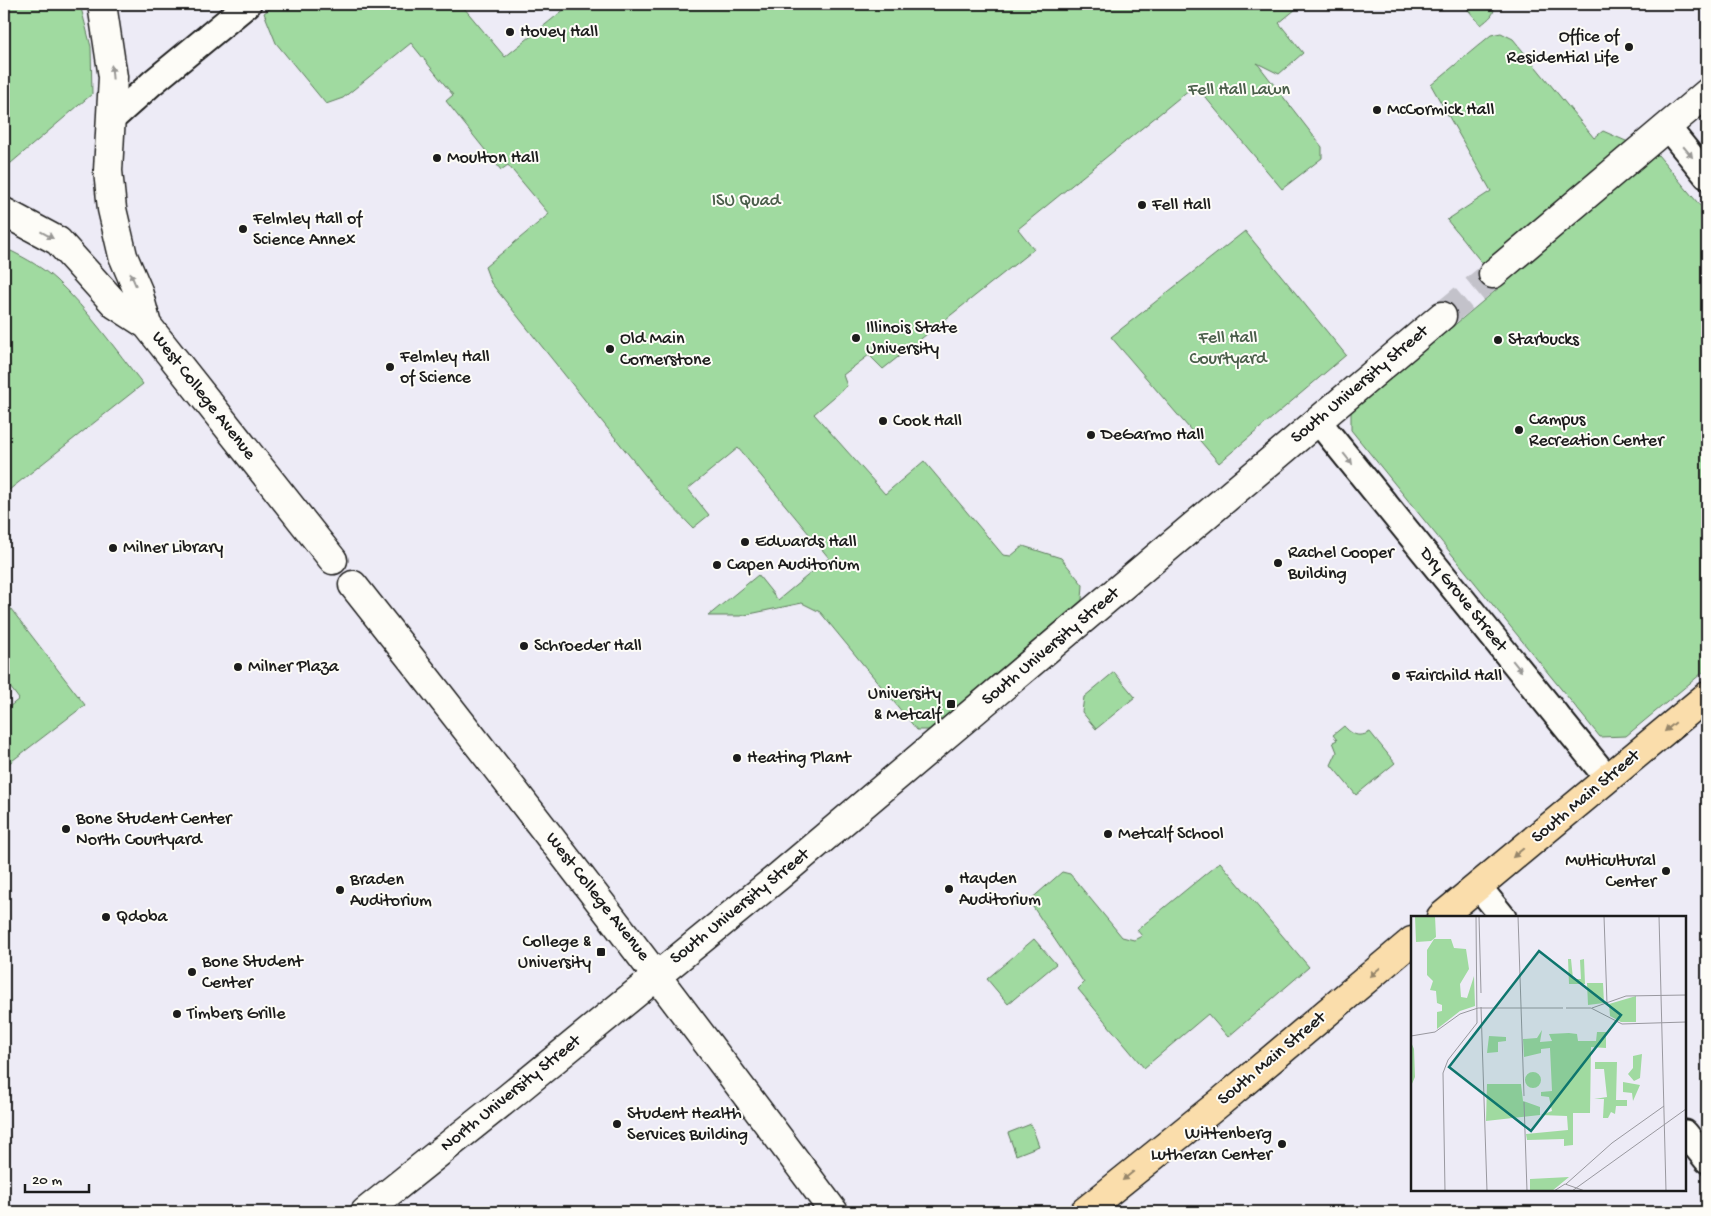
<svg xmlns="http://www.w3.org/2000/svg" width="1711" height="1216" font-family="'Gochi Hand',sans-serif">
	<style>
		.green { fill: #a0daa0; stroke: #5e7b5e }
		.lines { fill: none; stroke-linecap: round; stroke-linejoin: round }
		.tertiary-tunnel { stroke: #c3c2ca; stroke-width: 28; stroke-dasharray: 28 14; stroke-linecap: butt }
		.minor-casing { stroke: #1c1c1c; stroke-width: 29 }
		.tertiary-casing { stroke: #1c1c1c; stroke-width: 31 }
		.secondary-casing { stroke: #1c1c1c; stroke-width: 31 }
		.primary-casing { stroke: #1c1c1c; stroke-width: 31 }
		.minor { stroke: #fdfcf7; stroke-width: 25 }
		.tertiary { stroke: #fdfcf7; stroke-width: 28 }
		.secondary { stroke: #fdfcf7; stroke-width: 28 }
		.primary { stroke: #faddab; stroke-width: 28 }
		.oneway { fill: #989794 }
		.oneway2 { fill: #96866b }
		.poi-dot { fill: #1c1c1c; stroke: #fdfcf7; stroke-width: 2 }
		.labels { text-anchor: middle; dominant-baseline: central; stroke-width: 4; stroke-linejoin: round; paint-order: stroke }
		.poi-label { font-size: 18px; fill: #1c1c1c; stroke: #fdfcf7; text-anchor: start }
		.park-label { font-size: 18px; fill: #4a5e4a; stroke: #fdfcf7 }
		.street-label { font-size: 18px; fill: #1c1c1c; stroke: #fdfcf7 }
		.inset-road { fill: none; stroke: #99989f; stroke-width: 1 }
		.view { fill: #0f766e; fill-opacity: 0.15; stroke: #0f766e; stroke-width: 2.5 }
		.inset-edge { fill: none; stroke: #1c1c1c; stroke-width: 2.5 }
	</style>
	<rect width="100%" height="100%" fill="#edebf6"/>
	<filter id="ink" filterUnits="userSpaceOnUse"><feTurbulence type="fractalNoise" baseFrequency=".02" numOctaves="2"/><feDisplacementMap in="SourceGraphic" scale="10" xChannelSelector="R" yChannelSelector="G"/><feConvolveMatrix kernelMatrix="1 2 1 2 8 2 1 2 1" color-interpolation-filters="sRGB"/></filter>
	<g filter="url(#ink)">
		<!-- green -->
		<path class="green" d="M 4,4 L 80,4 L 91,47 L 92,94 L 4,169 Z
			M 276,4 L 469,4 L 464,8 L 505,57 L 571,4 L 1302,4 L 1279,23 L 1303,53 L 1279,74 L 1257,63 L 1322,147 L 1322,158 L 1282,189 L 1195,85 L 1018,229 L 1034,249 L 883,369 L 869,355 L 843,375 L 847,386 L 814,414 L 885,494 L 924,461 L 1003,555 L 1011,556 L 1023,546 L 1061,558 L 1083,585 L 1082,600 L 929,730 L 917,730 L 820,612 L 802,603 L 740,616 L 708,616 L 758,575 L 778,600 L 829,558 L 738,448 L 688,489 L 709,515 L 693,528 L 661,495 L 491,283 L 485,267 L 549,214 L 508,165 L 501,170 L 446,101 L 453,95 L 411,43 L 343,98 L 326,104 L 276,43 L 264,13 Z
			M 1463,4 L 1493,4 C 1497,14 1488,19 1481,25 Z
			M 1501,33 L 1513,39 L 1594,138 L 1603,131 L 1658,155 L 1707,214 L 1707,669 L 1626,736 L 1600,737 L 1351,430 L 1351,412 L 1501,286 L 1447,220 L 1491,191 L 1431,85 L 1491,35 Z
			M 1245,231 L 1346,355 L 1219,463 L 1111,337 Z
			M 11,251 C 27,259 43,268 56,280 C 89,311 115,349 143,384 L 4,494 L 4,254 Z
			M 4,600 L 85,705 L 4,767 L 4,711 L 19,699 L 4,679 Z
			M 1114,672 L 1135,697 L 1096,729 L 1082,712 L 1084,697 Z
			M 1344,726 C 1352,735 1359,738 1370,732 L 1395,763 L 1356,795 L 1331,765 L 1337,752 L 1333,742 L 1337,740 L 1333,735 Z
			M 1220,862 L 1309,967 L 1228,1037 L 1208,1014 L 1144,1068 L 1078,989 L 1084,983 L 1029,901 L 1062,872 L 1070,874 L 1122,937 L 1134,940 L 1142,936 L 1137,930 Z
			M 1034,939 L 1056,964 L 1008,1004 L 987,979 Z
			M 1031,1124 L 1039,1146 L 1016,1155 L 1008,1133 Z"/>
		<g class="lines">
			<!-- tertiary-tunnel -->
			<path class="tertiary-tunnel" d="M 1442,316 L 1493,274"/>
			<!-- minor casing -->
			<g class="minor-casing">
				<path id="minor" d="M 111,120 L 152,83 L 248,4
					M 1668,128 L 1707,176
					M 1318,421 L 1608,779
					M 1478,886 L 1503,917
					M 1685,1133 L 1707,1160"/>
			</g>
			<!-- tertiary casing -->
			<g class="tertiary-casing">
				<path id="tertiary" d="M 1493,274 L 1707,93
					M 365,1212 L 509,1097 L 779,876 L 1442,316"/>
			</g>
			<!-- secondary casing -->
			<g class="secondary-casing">
				<path id="secondary" d="M 102,4 L 113,77 L 108,171 L 112,209 L 123,256 L 138,291 L 147,325 L 333,560
					M 4,212 L 58,241 L 116,305 L 147,325
					M 353,585 C 517,792 677,1001 834,1212"/>
			</g>
			<!-- primary casing -->
			<g class="primary-casing">
				<path id="primary" d="M 1441,917 L 1707,696
					M 1084,1212 L 1217,1105 L 1412,941"/>
			</g>
			<!-- minor -->
			<use href="#minor" class="minor"/>
			<!-- tertiary -->
			<use href="#tertiary" class="tertiary"/>
			<!-- secondary -->
			<use href="#secondary" class="secondary"/>
			<!-- primary -->
			<use href="#primary" class="primary"/>
		</g>
		<!-- one-way arrows -->
		<defs><path id="oneway-solid" d="M-6-.8H1V-3.2L6.5 0L1 3.2V.8H-6Z" transform="scale(1.25)"/></defs>
		<g class="oneway">
			<use href="#oneway-solid" transform="translate(112 72) rotate(-95)"/>
			<use href="#oneway-solid" transform="translate(1688 152) rotate(50)"/>
			<use href="#oneway-solid" transform="translate(47 235) rotate(29)"/>
			<use href="#oneway-solid" transform="translate(133 279) rotate(-113)"/>
			<use href="#oneway-solid" transform="translate(1348 459) rotate(51)"/>
			<use href="#oneway-solid" transform="translate(1517 666) rotate(51)"/>
		</g>
		<g class="oneway2">
			<use href="#oneway-solid" transform="translate(1670 727) rotate(140)"/>
			<use href="#oneway-solid" transform="translate(1518 853) rotate(140)"/>
			<use href="#oneway-solid" transform="translate(1375 972) rotate(140)"/>
			<use href="#oneway-solid" transform="translate(1128 1176) rotate(141)"/>
		</g>
	</g>
	<!-- markers -->
	<g class="poi-dot">
		<circle cx="510" cy="32" r="5"/>
		<circle cx="1629" cy="47" r="5"/>
		<circle cx="1377" cy="110" r="5"/>
		<circle cx="437" cy="158" r="5"/>
		<circle cx="1142" cy="205" r="5"/>
		<circle cx="243" cy="229" r="5"/>
		<circle cx="856" cy="338" r="5"/>
		<circle cx="1498" cy="340" r="5"/>
		<circle cx="610" cy="349" r="5"/>
		<circle cx="390" cy="367" r="5"/>
		<circle cx="883" cy="421" r="5"/>
		<circle cx="1519" cy="430" r="5"/>
		<circle cx="1091" cy="435" r="5"/>
		<circle cx="745" cy="542" r="5"/>
		<circle cx="113" cy="548" r="5"/>
		<circle cx="1278" cy="563" r="5"/>
		<circle cx="717" cy="565" r="5"/>
		<circle cx="524" cy="646" r="5"/>
		<circle cx="238" cy="667" r="5"/>
		<circle cx="1396" cy="676" r="5"/>
		<rect x="946" y="699" width="10" height="10" rx="2.5"/>
		<circle cx="737" cy="758" r="5"/>
		<circle cx="66" cy="829" r="5"/>
		<circle cx="1108" cy="834" r="5"/>
		<circle cx="1666" cy="871" r="5"/>
		<circle cx="949" cy="889" r="5"/>
		<circle cx="340" cy="890" r="5"/>
		<circle cx="106" cy="917" r="5"/>
		<rect x="596" y="947" width="10" height="10" rx="2.5"/>
		<circle cx="192" cy="972" r="5"/>
		<circle cx="177" cy="1014" r="5"/>
		<circle cx="617" cy="1124" r="5"/>
		<circle cx="1282" cy="1144" r="5"/>
	</g>
	<g class="labels">
		<!-- poi labels -->
		<g class="poi-label">
			<text x="520" y="32">Hovey Hall</text>
			<text x="1619" y="37" text-anchor="end">Office of<tspan x="1619" dy="21">Residential Life</tspan></text>
			<text x="1387" y="110">McCormick Hall</text>
			<text x="447" y="158">Moulton Hall</text>
			<text x="1152" y="205">Fell Hall</text>
			<text x="253" y="219">Felmley Hall of<tspan x="253" dy="21">Science Annex</tspan></text>
			<text x="866" y="328">Illinois State<tspan x="866" dy="21">University</tspan></text>
			<text x="620" y="339">Old Main<tspan x="620" dy="21">Cornerstone</tspan></text>
			<text x="1508" y="340">Starbucks</text>
			<text x="400" y="357">Felmley Hall<tspan x="400" dy="21">of Science</tspan></text>
			<text x="1529" y="420">Campus<tspan x="1529" dy="21">Recreation Center</tspan></text>
			<text x="893" y="421">Cook Hall</text>
			<text x="1101" y="435">DeGarmo Hall</text>
			<text x="755" y="542">Edwards Hall</text>
			<text x="123" y="548">Milner Library</text>
			<text x="1288" y="553">Rachel Cooper<tspan x="1288" dy="21">Building</tspan></text>
			<text x="727" y="565">Capen Auditorium</text>
			<text x="534" y="646">Schroeder Hall</text>
			<text x="248" y="667">Milner Plaza</text>
			<text x="1406" y="676">Fairchild Hall</text>
			<text x="941" y="694" text-anchor="end">University<tspan x="941" dy="21">&amp; Metcalf</tspan></text>
			<text x="747" y="758">Heating Plant</text>
			<text x="76" y="819">Bone Student Center<tspan x="76" dy="21">North Courtyard</tspan></text>
			<text x="1118" y="834">Metcalf School</text>
			<text x="1656" y="861" text-anchor="end">Multicultural<tspan x="1656" dy="21">Center</tspan></text>
			<text x="959" y="879">Hayden<tspan x="959" dy="21">Auditorium</tspan></text>
			<text x="350" y="880">Braden<tspan x="350" dy="21">Auditorium</tspan></text>
			<text x="116" y="917">Qdoba</text>
			<text x="591" y="942" text-anchor="end">College &amp;<tspan x="591" dy="21">University</tspan></text>
			<text x="202" y="962">Bone Student<tspan x="202" dy="21">Center</tspan></text>
			<text x="187" y="1014">Timbers Grille</text>
			<text x="627" y="1114">Student Health<tspan x="627" dy="21">Services Building</tspan></text>
			<text x="1272" y="1134" text-anchor="end">Wittenberg<tspan x="1272" dy="21">Lutheran Center</tspan></text>
		</g>
		<!-- park labels -->
		<g class="park-label">
			<text x="1239" y="90">Fell Hall Lawn</text>
			<text x="746" y="201">ISU Quad</text>
			<text x="1228" y="338">Fell Hall<tspan x="1228" dy="21">Courtyard</tspan></text>
		</g>
		<!-- street labels -->
		<g class="street-label">
			<text transform="translate(1360 385) rotate(-40)">South University Street</text>
			<text transform="translate(203 396) rotate(52)">West College Avenue</text>
			<text transform="translate(1463 600) rotate(51)">Dry Grove Street</text>
			<text transform="translate(1051 647) rotate(-40)">South University Street</text>
			<text transform="translate(1586 797) rotate(-40)">South Main Street</text>
			<text transform="translate(597 897) rotate(52)">West College Avenue</text>
			<text transform="translate(740 907) rotate(-39)">South University Street</text>
			<text transform="translate(1272 1059) rotate(-40)">South Main Street</text>
			<text transform="translate(511 1094) rotate(-39)">North University Street</text>
		</g>
	</g>
	<!-- overview -->
	<g transform="translate(1411 916)">
		<rect width="275" height="275" fill="#edebf6"/>
		<path d="M 4,0 L 24,0 L 25,21 L 20,25 L 5,26 ZM 23,23 L 40,23 L 43,32 L 55,33 L 58,53 L 49,68 L 50,81 L 56,82 L 63,60 L 64,90 L 49,95 L 26,113 L 26,96 L 31,95 L 31,89 L 26,87 L 25,75 L 19,74 L 22,65 L 16,59 L 16,34 ZM 157,43 L 160,43 L 162,63 L 170,63 L 169,44 L 173,43 L 174,68 L 158,68 ZM 176,67 L 192,67 L 193,87 L 177,89 ZM 225,80 L 225,106 L 210,106 L 199,100 L 198,88 ZM 131,114 L 129,126 L 141,125 L 138,118 L 158,117 L 166,118 L 167,125 L 185,125 L 186,116 L 195,116 L 195,132 L 180,131 L 179,197 L 162,197 L 162,229 L 153,230 L 153,223 L 116,224 L 115,218 L 157,214 L 156,200 L 130,199 L 141,195 L 138,181 L 130,180 L 130,176 L 141,175 L 139,132 L 130,133 L 130,137 L 113,141 L 112,123 L 126,122 ZM 78,120 L 95,121 L 95,125 L 87,126 L 87,136 L 76,137 ZM 0,126 L 3,133 L 4,161 L 0,170 ZM 231,138 L 229,162 L 223,165 L 217,158 L 222,152 L 222,140 ZM 184,146 L 206,146 L 205,184 L 216,184 L 216,190 L 205,190 L 204,198 L 200,196 L 197,202 L 192,202 L 193,183 L 183,183 L 196,181 L 193,153 L 184,153 ZM114 164a8 8 0 1 1 16 0a8 8 0 1 1-16 0ZM 212,166 L 229,169 L 222,185 L 221,177 L 212,176 ZM 76,168 L 110,168 L 112,185 L 129,191 L 129,199 L 75,205 ZM 158,261 L 141,275 L 119,275 L 119,263 Z" fill="#a0daa0"/>
		<path class="inset-road" d="M 68,0 L 70,77M 107,0 L 113,180M 193,0 L 196,88M 248,0 L 255,275M 70,91 L 76,275M 155,92 L 180,92 L 211,108 L 275,106M 181,92 L 215,80 L 275,79M 0,120 L 24,116 L 49,98 L 67,92 L 152,92M 113,186 L 116,275M 155,268 L 201,227 L 253,190M 34,275 L 32,157 L 37,144 L 66,107 L 65,0M 143,275 L 154,268 L 174,275M 161,275 L 275,193"/>
		<path class="view" d="M 128,35 L 210,99 L 120,215 L 38,151 Z"/>
		<rect width="275" height="275" class="inset-edge"/>
	</g>
	<!-- margin -->
	<rect width="1711" height="1216" fill="none" stroke="#fdfcf7" stroke-width="20"/>
	<rect x="10" y="10" width="1691" height="1196" fill="none" stroke="#1c1c1c" stroke-width="2" filter="url(#ink)"/>
	<!-- scale -->
	<path d="M25 1184v8h64v-8" fill="none" stroke="#1c1c1c" stroke-width="2.5"/>
	<text x="32" y="1184" font-size="15" fill="#1c1c1c" stroke="#fdfcf7" stroke-width="4" paint-order="stroke">20 m</text>
</svg>
